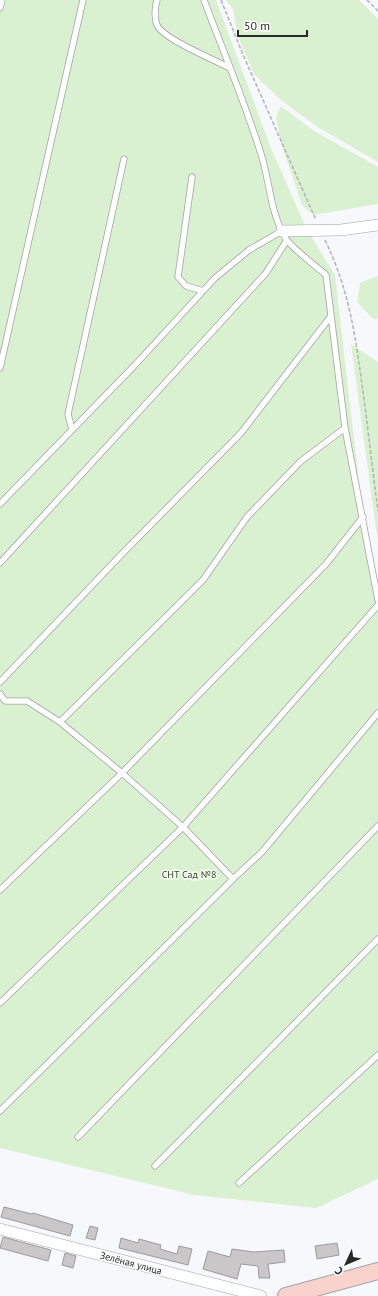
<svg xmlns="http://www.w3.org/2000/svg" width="378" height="1296" font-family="'PT Sans',sans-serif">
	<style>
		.green { fill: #d9f1d0 }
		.building { fill: #cac7c8; stroke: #9d9a9b }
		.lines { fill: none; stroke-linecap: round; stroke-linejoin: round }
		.lane-casing { stroke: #a1a3a5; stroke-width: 7 }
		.street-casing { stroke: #a1a3a5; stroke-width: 12 }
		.secondary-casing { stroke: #a1a3a5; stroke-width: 18 }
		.path { stroke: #b1b2b4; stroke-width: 1.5; stroke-dasharray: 4 2; stroke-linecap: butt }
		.lane { stroke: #fff; stroke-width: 5.5 }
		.street { stroke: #fff; stroke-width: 11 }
		.secondary { stroke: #f9d2cd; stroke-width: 16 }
		.labels { text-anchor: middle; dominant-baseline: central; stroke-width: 3; stroke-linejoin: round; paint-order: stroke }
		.park-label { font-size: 10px; fill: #234d0e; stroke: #fff }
		.street-label { font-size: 10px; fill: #28292a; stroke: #fff }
	</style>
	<rect width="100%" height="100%" fill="#f7f8fb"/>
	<!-- green -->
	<path class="green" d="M 0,0 L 216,0 L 271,148 L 307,230 L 335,275 L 363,517 L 378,600 L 378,1179 L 316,1208 L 194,1195 L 0,1148 Z
		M 226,0 L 359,0 L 378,19 L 378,162 L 316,126 L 281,100 L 254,74 L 238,37 L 233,9 Z
		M 281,106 L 314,131 L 378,167 L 378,204 L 313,215 L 302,205 L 281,143 L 276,117 Z
		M 378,276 L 378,319 L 373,319 L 357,302 L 360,283 Z
		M 351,344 L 378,362 L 378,540 L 376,529 Z"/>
	<!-- building -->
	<path class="building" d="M 4,1207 L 32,1214 L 33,1213 L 73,1225 L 70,1236 L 1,1217 Z
		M 90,1226 L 98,1228 L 95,1240 L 86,1238 Z
		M 3,1237 L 51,1250 L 48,1261 L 0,1248 Z
		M 121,1238 L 138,1243 L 139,1239 L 161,1245 L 160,1249 L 177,1254 L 179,1246 L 192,1249 L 188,1265 L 119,1248 Z
		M 337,1243 L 339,1255 L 317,1259 L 315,1246 Z
		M 232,1249 L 254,1252 L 284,1250 L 285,1262 L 268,1264 L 270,1278 L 259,1278 L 258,1266 L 241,1264 L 237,1279 L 203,1269 L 208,1251 L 230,1257 Z
		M 65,1253 L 76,1256 L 73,1268 L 62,1265 Z"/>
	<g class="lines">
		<!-- lane casing -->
		<g class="lane-casing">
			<path id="lane" d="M 157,0 C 155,7 154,18 157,25 C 163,39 215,60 230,68
				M 204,0 C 223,51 245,102 261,154 C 270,182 270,213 286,239 C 293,249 316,266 326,275 L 345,428 L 378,600
				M 0,8 L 2,0
				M 192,177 L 178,277 L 186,286 L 203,291
				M 0,368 L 83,0
				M 72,430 L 68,414 L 124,159
				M 0,504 L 134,366 L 215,278 L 249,250 L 282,231
				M 0,563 L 266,273 L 287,240
				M 0,682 L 117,559 L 241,433 L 331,316
				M 0,694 L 5,701 L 27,701 L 60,722 L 122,773 L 183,827 L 233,879 L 262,852 L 378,713
				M 60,722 L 203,580 L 247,517 L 301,461 L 345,428
				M 0,890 L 122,773 L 326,564 L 363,517
				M 0,1003 L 183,827 L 378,605
				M 0,1111 L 233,879
				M 78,1137 L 378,826
				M 155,1166 L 378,939
				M 239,1183 L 378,1055"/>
		</g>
		<!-- street casing -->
		<g class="street-casing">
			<path id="street" d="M 282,231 L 341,230 L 378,225
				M 0,1229 L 261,1296"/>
		</g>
		<!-- secondary casing -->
		<g class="secondary-casing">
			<path id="secondary" d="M 286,1296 L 378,1271"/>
		</g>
		<!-- path -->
		<path class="path" d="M 221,0 L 244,57 L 316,220
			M 367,0 L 378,11
			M 325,240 C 351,294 356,341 364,399 C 369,437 373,474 378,511"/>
		<!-- lane -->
		<use href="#lane" class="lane"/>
		<!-- street -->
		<use href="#street" class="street"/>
		<!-- secondary -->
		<use href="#secondary" class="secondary"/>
	</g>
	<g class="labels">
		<!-- park labels -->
		<g class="park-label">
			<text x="189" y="874">СНТ Сад №8</text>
		</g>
		<!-- street labels -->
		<g class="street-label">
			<text transform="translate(131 1263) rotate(15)">Зелёная улица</text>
		</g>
	</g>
	<!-- north arrow -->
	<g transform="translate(346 1264) rotate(226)" stroke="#ffffff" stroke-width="3" paint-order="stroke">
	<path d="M0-3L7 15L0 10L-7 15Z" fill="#28292a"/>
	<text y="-6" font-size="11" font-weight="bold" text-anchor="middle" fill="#28292a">С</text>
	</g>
	<!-- scale -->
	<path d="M238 30v6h69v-6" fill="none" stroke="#28292a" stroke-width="2"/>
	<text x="244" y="30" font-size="12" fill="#28292a" stroke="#ffffff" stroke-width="3" paint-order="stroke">50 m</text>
</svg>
